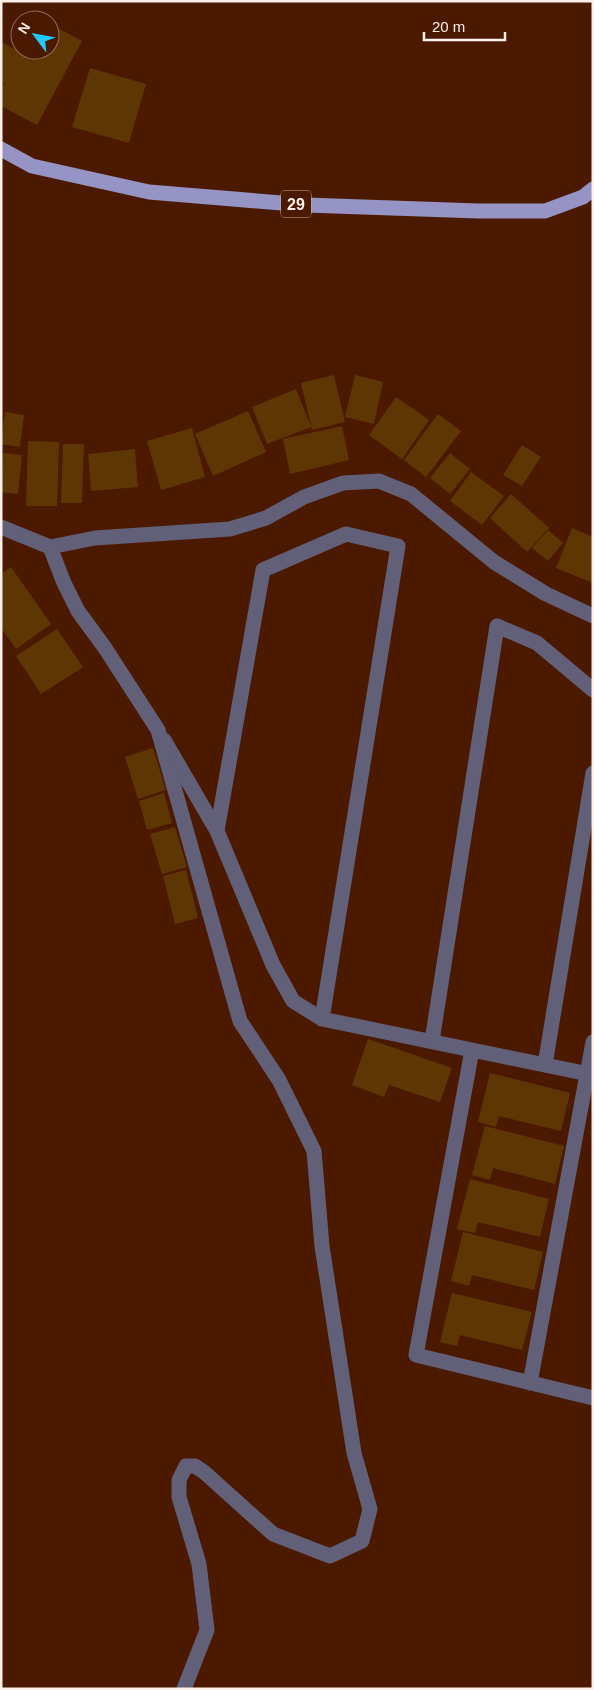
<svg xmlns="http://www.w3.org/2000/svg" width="594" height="1690" font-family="Arial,sans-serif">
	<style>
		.building { fill: #5d3604 }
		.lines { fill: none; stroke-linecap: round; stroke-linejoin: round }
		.lane { stroke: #616078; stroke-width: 15 }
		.street { stroke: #616078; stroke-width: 15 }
		.primary { stroke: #9694c5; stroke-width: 15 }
		.labels { text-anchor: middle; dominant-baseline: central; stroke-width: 4.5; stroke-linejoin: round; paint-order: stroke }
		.shield { fill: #4b1900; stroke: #c8b0a4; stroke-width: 1 }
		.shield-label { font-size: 16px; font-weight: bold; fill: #fef0ea }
	</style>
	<rect width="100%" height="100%" fill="#4b1900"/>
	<!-- building -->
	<path class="building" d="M 50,24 L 82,41 L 37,125 L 1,106 L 1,88 L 4,83 L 1,82 L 1,42 L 18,51 L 50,50 Z
		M 90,68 L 146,84 L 129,143 L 72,127 Z
		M 334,375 L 345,422 L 312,430 L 301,383 Z
		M 355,375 L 383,382 L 374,424 L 345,417 Z
		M 296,389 L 311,427 L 267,444 L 252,407 Z
		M 396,397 L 429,420 L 402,459 L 369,435 Z
		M 248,411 L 266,452 L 213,476 L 195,434 Z
		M 5,412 L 24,415 L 20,447 L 1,444 Z
		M 438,414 L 461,431 L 426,477 L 404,460 Z
		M 342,426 L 349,460 L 290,474 L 283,439 Z
		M 192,428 L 205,477 L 161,490 L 147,441 Z
		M 28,441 L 59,442 L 57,506 L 26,506 Z
		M 63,444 L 84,444 L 82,503 L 61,503 Z
		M 522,445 L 541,457 L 522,486 L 503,475 Z
		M 135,449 L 138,487 L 91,491 L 88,454 Z
		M 3,453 L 22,455 L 18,494 L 1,492 Z
		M 450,453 L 470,469 L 450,494 L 430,478 Z
		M 471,472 L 504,496 L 482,525 L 450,501 Z
		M 511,494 L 549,528 L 527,552 L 490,518 Z
		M 572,528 L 593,537 L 593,583 L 556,568 Z
		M 548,530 L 563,543 L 548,561 L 532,548 Z
		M 11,567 L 51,624 L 16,649 L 1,628 L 1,574 Z
		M 57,629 L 83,667 L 41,694 L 16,656 Z
		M 153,748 L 166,790 L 138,799 L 125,757 Z
		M 164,793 L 172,823 L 147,830 L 139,801 Z
		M 175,827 L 187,867 L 162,874 L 150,834 Z
		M 186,870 L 198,918 L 175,924 L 163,876 Z
		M 368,1039 L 452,1068 L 440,1102 L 389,1085 L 384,1097 L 352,1085 Z
		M 490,1073 L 570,1093 L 561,1131 L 499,1116 L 496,1127 L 478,1122 Z
		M 485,1126 L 564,1146 L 555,1184 L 493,1168 L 490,1180 L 472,1175 Z
		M 470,1179 L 549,1199 L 540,1237 L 478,1222 L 475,1233 L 457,1229 Z
		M 463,1232 L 543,1252 L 534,1290 L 472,1275 L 469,1286 L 451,1281 Z
		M 452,1293 L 532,1312 L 522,1350 L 460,1335 L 457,1346 L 440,1342 Z"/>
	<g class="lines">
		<!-- lane -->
		<path class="lane" d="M 164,740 L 217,831 L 273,965 L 293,1001 L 322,1019 L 593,1075
			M 217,831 L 263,570 L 346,534 L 398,546 L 322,1019
			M 432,1041 L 497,626 L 537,643 L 593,690
			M 472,1050 L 416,1355 L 593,1398
			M 545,1065 L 593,773
			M 530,1383 L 593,1042"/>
		<!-- street -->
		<path class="street" d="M 1,527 L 50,547 L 95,538 L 230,529 L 266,518 L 304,497 L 343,483 L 379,481 L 411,494 L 494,562 L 546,594 L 593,616
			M 50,547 L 64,583 L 78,611 L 105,648 L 158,730 L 240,1021 L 279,1080 L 314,1151 L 322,1246 L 354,1453 L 370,1509 L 362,1541 L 330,1556 L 273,1534 L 204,1472 L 195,1466 L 186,1466 L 179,1480 L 179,1497 L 199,1564 L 207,1630 L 184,1689"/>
		<!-- primary -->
		<path class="primary" d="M 1,149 L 32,166 L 149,192 L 306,205 L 478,211 L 545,211 L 583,197 L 593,189"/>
	</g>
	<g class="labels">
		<!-- shield labels -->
		<rect class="shield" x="281" y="190.5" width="30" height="27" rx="4"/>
		<g class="shield-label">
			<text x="296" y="204">29</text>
		</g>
	</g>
	<!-- border -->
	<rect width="594" height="1690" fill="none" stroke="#fef0ea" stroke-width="5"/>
	<!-- north arrow -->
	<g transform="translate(35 35) rotate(302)"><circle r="24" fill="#4b1900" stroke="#936f5e"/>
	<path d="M0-4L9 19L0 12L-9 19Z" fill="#21c9fd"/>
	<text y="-8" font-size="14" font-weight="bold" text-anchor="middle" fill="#fef0ea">N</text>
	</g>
	<!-- scale -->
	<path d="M424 32v8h81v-8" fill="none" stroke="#fef0ea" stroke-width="2.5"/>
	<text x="432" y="32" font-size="15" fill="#fef0ea" stroke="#4b1900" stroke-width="4" paint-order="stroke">20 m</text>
</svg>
